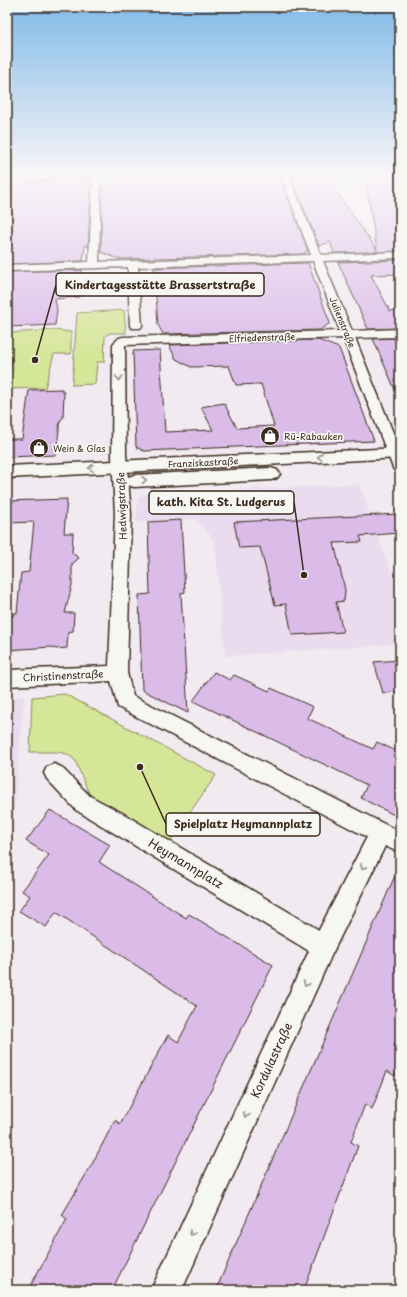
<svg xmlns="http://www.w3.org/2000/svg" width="407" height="1297" font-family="'Playpen Sans',sans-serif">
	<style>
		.built { fill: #eadcee }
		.green { fill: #d6e699; stroke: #88885c }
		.building { fill: #dbbce9; stroke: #3b2a1e }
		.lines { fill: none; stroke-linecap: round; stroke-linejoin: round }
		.street-casing { stroke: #3b2a1e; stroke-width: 3 }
		.secondary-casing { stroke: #3b2a1e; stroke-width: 3 }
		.street { fill: #f6f6f2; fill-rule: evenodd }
		.secondary { fill: #f6f6f2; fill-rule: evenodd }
		.oneway { stroke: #989088 }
		.labels { text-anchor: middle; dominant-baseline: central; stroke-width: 3.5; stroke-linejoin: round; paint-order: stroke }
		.far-street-label { font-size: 9px; fill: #3b2a1e; stroke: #f6f6f2 }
		.far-poi-label { font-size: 9px; fill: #3b2a1e; stroke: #f6f6f2; text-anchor: start }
		.street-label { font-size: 10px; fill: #3b2a1e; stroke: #f6f6f2 }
		.near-street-label { font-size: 12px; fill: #3b2a1e; stroke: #f6f6f2 }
		.leader { fill: none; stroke: #3b2a1e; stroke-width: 1.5 }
		.callout-dot { fill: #3b2a1e; stroke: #f6f6f2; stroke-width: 1.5 }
		.callout { fill: #f6f6f2; stroke: #3b2a1e; stroke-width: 1.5 }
		.callout-label { font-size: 11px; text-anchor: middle; font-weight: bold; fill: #3b2a1e }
	</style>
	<rect width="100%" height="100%" fill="#f1eaf0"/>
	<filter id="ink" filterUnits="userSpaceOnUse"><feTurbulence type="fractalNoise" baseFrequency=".025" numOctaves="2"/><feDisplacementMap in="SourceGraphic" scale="8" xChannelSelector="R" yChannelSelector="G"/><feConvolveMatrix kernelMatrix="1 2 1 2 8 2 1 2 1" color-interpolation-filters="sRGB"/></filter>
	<g filter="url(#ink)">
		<!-- built -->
		<path class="built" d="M 359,484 L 400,597 L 400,644 L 225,656 L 215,541 L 196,519 L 137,522 L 137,500 L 143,495 Z
			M 24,697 L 16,790 L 7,927 L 7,698 Z"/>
		<!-- green -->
		<path class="green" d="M 124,310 L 126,333 L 110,333 L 105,336 L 104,362 L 97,362 L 95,384 L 72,385 L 77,313 Z
			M 55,330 L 71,332 L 71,354 L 54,354 L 45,388 L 7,389 L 7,375 L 13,370 L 11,358 L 7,354 L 7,335 L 9,333 Z
			M 65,694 L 216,775 L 168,844 L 90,796 L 75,760 L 67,754 L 58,752 L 30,752 L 32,697 Z"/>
		<!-- building -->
		<path class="building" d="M 174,176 L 280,176 L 308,251 L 304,253 L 304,254 L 118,259 L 101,252 L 102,184 L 117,178 Z
			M 291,176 L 323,176 L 328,180 L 377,250 L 365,176 L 400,176 L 400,251 L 334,253 L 330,242 L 319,246 Z
			M 84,180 L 91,182 L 88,247 L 85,245 L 83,261 L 7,264 L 7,182 Z
			M 400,260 L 400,274 L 371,275 L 390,311 L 400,310 L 400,328 L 368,329 L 338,262 Z
			M 308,263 L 330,323 L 320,330 L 163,334 L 158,325 L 154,268 Z
			M 82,270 L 79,297 L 55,299 L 57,310 L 55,325 L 7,327 L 7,272 Z
			M 400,338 L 400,401 L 373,339 Z
			M 318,340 L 339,348 L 374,441 L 144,451 L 136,447 L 133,351 L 160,350 L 165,432 L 213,430 L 201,407 L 224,403 L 237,428 L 274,426 L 261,384 L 236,385 L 229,366 L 191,367 L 176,359 L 169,345 Z
			M 62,389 L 62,392 L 64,392 L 63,418 L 60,421 L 56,455 L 7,457 L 7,439 L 22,439 L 29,390 Z
			M 67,499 L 64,533 L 73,533 L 72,553 L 79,558 L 72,564 L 72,585 L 65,613 L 74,613 L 73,631 L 68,632 L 67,648 L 56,649 L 51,647 L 7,650 L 7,616 L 13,616 L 13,613 L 17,613 L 21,573 L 29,572 L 34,522 L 7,523 L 7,501 Z
			M 400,514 L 400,533 L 360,536 L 362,542 L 334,543 L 345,590 L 344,601 L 336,602 L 343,632 L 292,635 L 286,604 L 275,605 L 260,547 L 239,548 L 234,522 Z
			M 181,520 L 185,592 L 181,593 L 188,713 L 142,690 L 139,595 L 150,594 L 148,522 Z
			M 400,660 L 400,692 L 383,693 L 374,662 Z
			M 214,672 L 230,680 L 234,675 L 269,691 L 271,688 L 313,707 L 307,718 L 373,749 L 377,742 L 396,751 L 393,756 L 400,759 L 400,818 L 361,798 L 367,785 L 193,701 Z
			M 50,810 L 110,845 L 99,862 L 186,918 L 189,914 L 273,965 L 112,1290 L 28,1290 L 67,1219 L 62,1215 L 91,1166 L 115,1120 L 120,1124 L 168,1035 L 178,1042 L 197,1006 L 56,912 L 46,927 L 19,911 L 30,896 L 22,891 L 49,855 L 26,841 Z
			M 400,864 L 400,1031 L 394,1046 L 400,1049 L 400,1062 L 395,1076 L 387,1071 L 372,1109 L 365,1104 L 351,1142 L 358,1146 L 304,1290 L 216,1290 Z"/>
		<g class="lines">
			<!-- street casing -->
			<g class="street-casing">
				<path id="street" d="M 7,176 L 88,176 L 84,179 L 7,181 Z
					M 93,176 L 101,176 L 99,262 L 311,255 L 281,176 L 289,176 L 321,255 L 400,252 L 400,258 L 323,261 L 352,331 L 400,329 L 400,337 L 355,338 L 400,450 L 400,473 L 395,471 L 393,468 L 343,338 L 125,345 L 126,455 L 131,514 L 127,673 L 133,696 L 400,832 L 400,853 L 385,846 L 332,954 L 182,1290 L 151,1290 L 309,951 L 76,810 L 47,779 L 44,773 L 47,767 L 54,764 L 61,767 L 90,796 L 122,813 L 319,930 L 367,837 L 118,707 L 111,681 L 7,686 L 7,670 L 109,666 L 115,514 L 112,455 L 113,344 L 119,338 L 123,337 L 340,331 L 313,261 L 138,267 L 142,326 L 140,328 L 132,328 L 130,326 L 128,267 L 7,271 L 7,265 L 89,262 Z"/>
			</g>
			<!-- secondary casing -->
			<g class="secondary-casing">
				<path id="secondary" d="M 400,448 L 400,458 L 7,478 L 7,466 Z
					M 271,468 L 277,470 L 280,474 L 277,478 L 271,480 L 134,487 L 128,485 L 125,481 L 128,477 L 134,475 Z"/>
			</g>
			<!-- street -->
			<use href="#street" class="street"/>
			<!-- secondary -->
			<use href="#secondary" class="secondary"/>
		</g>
		<!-- one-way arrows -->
		<defs><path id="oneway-chevron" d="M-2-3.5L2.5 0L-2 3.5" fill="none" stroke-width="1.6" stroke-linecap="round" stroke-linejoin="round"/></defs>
		<g class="oneway">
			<use href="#oneway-chevron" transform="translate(119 378) rotate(90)"/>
			<use href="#oneway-chevron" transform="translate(320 457) rotate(178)"/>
			<use href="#oneway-chevron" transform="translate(91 468) rotate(178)"/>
			<use href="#oneway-chevron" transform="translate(144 480) rotate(-3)"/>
			<use href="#oneway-chevron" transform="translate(363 867) rotate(116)"/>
			<use href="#oneway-chevron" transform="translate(306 984) rotate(115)"/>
			<use href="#oneway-chevron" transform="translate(246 1115) rotate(115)"/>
			<use href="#oneway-chevron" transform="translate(192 1233) rotate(115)"/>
		</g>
	</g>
	<!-- sky -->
	<linearGradient id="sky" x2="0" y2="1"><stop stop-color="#81bae8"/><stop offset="0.49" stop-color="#f9f6f8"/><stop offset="1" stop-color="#f9f6f8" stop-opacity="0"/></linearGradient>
	<rect width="407" height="358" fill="url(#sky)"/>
	<!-- icons -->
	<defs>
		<g id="shop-disc" transform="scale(1)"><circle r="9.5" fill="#3b2a1e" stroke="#f6f6f2"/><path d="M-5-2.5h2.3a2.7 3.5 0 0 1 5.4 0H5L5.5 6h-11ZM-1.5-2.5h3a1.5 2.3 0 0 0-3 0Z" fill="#fff"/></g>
	</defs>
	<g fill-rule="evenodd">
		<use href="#shop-disc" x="270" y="436"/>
		<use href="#shop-disc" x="39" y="448"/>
	</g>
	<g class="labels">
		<!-- far-street labels -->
		<g class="far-street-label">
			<text transform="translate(343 322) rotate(68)">Julienstraße</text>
			<text transform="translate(262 337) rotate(-2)">Elfriedenstraße</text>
			<text transform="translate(203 462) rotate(-3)">Franziskastraße</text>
		</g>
		<!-- far-poi labels -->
		<g class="far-poi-label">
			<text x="284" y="436">Rü-Rabauken</text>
			<text x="53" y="448">Wein &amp; Glas</text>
		</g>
		<!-- street labels -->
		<g class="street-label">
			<text transform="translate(121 506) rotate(-92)">Hedwigstraße</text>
			<text transform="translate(63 675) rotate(-3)">Christinenstraße</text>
		</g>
		<!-- near-street labels -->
		<g class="near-street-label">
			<text transform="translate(186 863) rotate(31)">Heymannplatz</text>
			<text transform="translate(271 1060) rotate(-65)">Kordulastraße</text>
		</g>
	</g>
	<!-- callouts -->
	<path class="leader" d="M35 360L56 285M304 575L294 502M140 767L166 824"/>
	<g class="callout-dot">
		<circle cx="35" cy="360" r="4"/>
		<circle cx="304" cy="575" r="4"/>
		<circle cx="140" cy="767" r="4"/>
	</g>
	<g class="callout">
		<rect x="56" y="273" width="208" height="23" rx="4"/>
		<rect x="149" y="491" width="145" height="23" rx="4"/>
		<rect x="166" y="813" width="154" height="23" rx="4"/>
	</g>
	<g class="callout-label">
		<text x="160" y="289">Kindertagesstätte Brassertstraße</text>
		<text x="221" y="506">kath. Kita St. Ludgerus</text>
		<text x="243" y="828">Spielplatz Heymannplatz</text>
	</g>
	<!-- margin -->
	<rect width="407" height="1297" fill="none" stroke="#f6f6f2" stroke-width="24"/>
	<rect x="12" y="12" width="383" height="1273" fill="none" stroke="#3b2a1e" stroke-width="1.5" filter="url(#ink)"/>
</svg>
